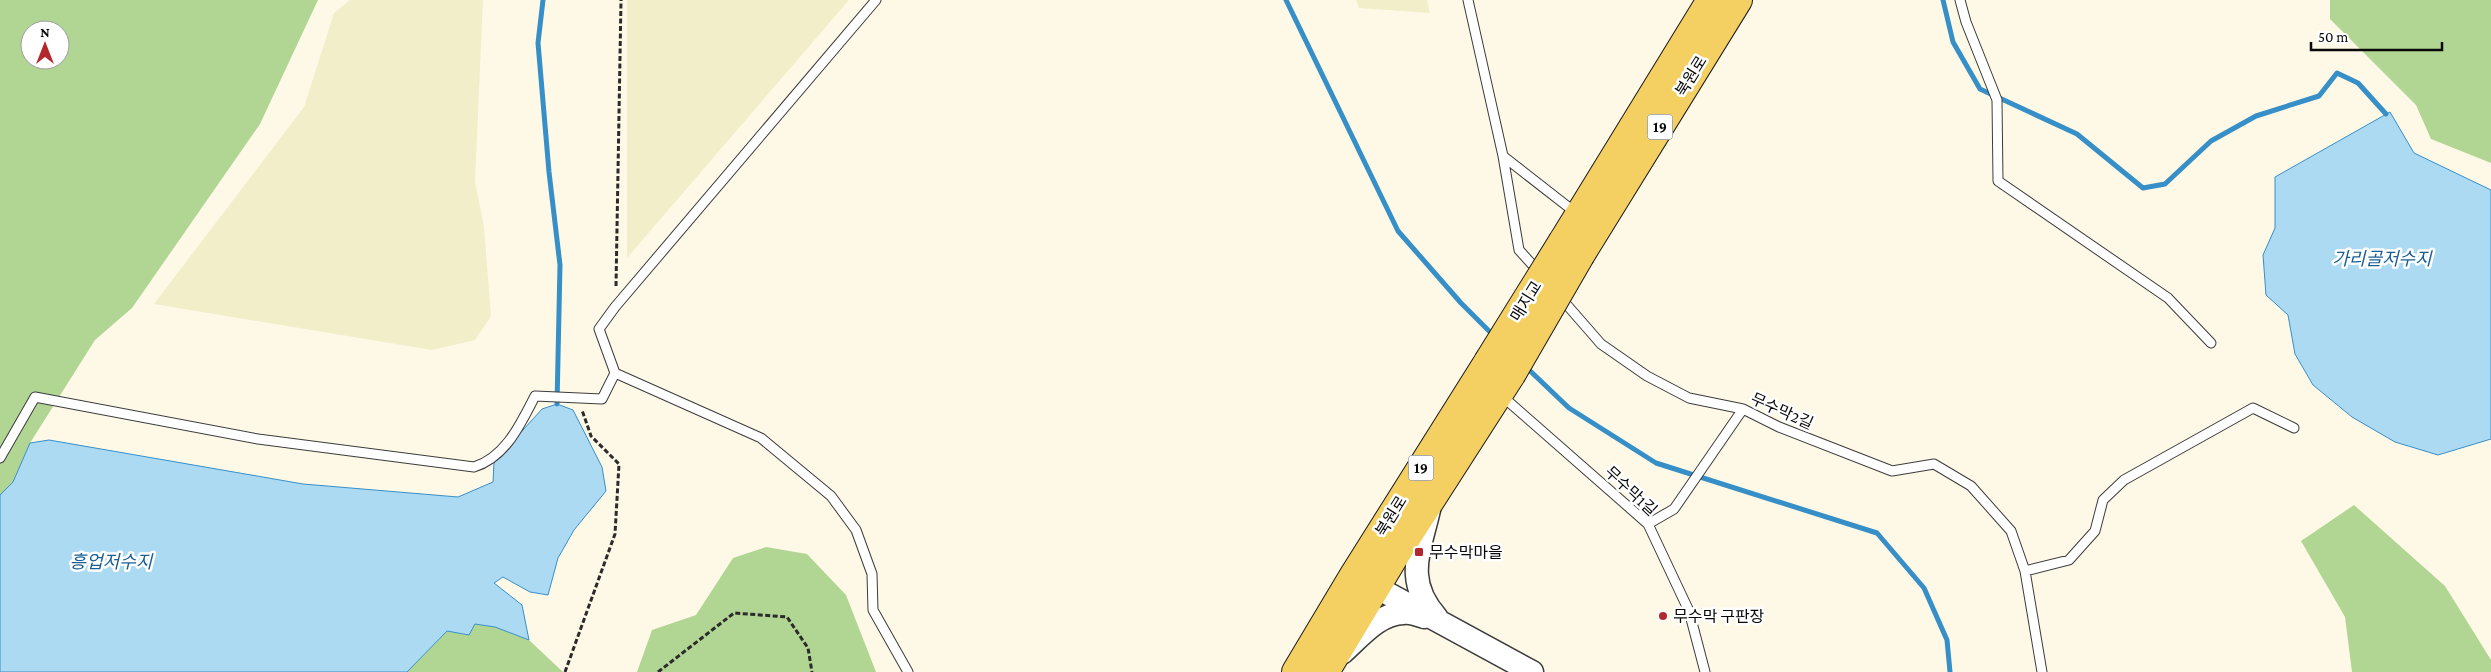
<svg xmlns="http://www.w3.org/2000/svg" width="2491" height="672" font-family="'Crimson Pro','Noto Sans KR',serif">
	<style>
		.farmland { fill: #f2eec9 }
		.forest { fill: #b1d693; fill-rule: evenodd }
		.water { fill: #addaf3; stroke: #378fc8 }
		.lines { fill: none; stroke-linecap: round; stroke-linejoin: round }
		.stream { stroke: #378fc8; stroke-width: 5 }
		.service-casing { stroke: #3c3c3c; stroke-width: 11 }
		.tertiary-casing { stroke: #3c3c3c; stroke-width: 25 }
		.primary-casing { stroke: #1a1a1a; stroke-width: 30 }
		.path { stroke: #2b2b2b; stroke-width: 3; stroke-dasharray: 5 2.5; stroke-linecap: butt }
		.service { stroke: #fff; stroke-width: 9 }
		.tertiary { stroke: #fff; stroke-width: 22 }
		.primary { stroke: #f4cf61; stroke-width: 28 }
		.primary-bridge-casing { stroke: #1a1a1a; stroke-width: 30; stroke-linecap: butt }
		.primary-bridge { stroke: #f4cf61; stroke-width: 28 }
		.poi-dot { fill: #b3282f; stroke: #fff; stroke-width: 2 }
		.labels { text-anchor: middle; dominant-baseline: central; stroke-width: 5; stroke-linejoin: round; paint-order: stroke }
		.shield { fill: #fff; stroke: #535353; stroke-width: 1 }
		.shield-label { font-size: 15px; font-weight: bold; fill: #090909 }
		.street-label { font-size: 16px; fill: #090909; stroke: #fff }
		.poi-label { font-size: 16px; fill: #090909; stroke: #fff; text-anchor: start }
		.water-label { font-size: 18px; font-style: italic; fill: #195f95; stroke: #fff }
	</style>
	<rect width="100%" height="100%" fill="#fef9e6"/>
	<!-- farmland -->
	<path class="farmland" d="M 350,0 L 483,0 L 475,182 L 484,227 L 491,316 L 475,340 L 432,350 L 154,304 L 304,107 L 334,13 Z
		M 627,0 L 849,0 L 627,258 Z
		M 1356,0 L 1427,0 L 1430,13 L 1359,8 Z"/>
	<!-- forest -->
	<path class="forest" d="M 0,0 L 318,0 L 260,124 L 132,308 L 95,340 L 30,443 L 13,482 L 0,495 ZM 30,30 L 60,30 L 60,60 L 30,60 Z
		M 2330,0 L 2491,0 L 2491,163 L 2431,139 L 2416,105 L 2330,19 Z
		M 2354,505 L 2445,586 L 2491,660 L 2491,672 L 2352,672 L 2345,617 L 2301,541 Z
		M 766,547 L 807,554 L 846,595 L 876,672 L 637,672 L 652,630 L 696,615 L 733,558 Z
		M 475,624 L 495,627 L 529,640 L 563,672 L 407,672 L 447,631 L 468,635 Z"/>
	<!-- water -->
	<path class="water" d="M 2390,112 L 2414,153 L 2491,190 L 2491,439 L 2438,455 L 2395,442 L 2352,417 L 2313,385 L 2295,354 L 2288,315 L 2266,295 L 2263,255 L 2275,228 L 2275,177 Z
		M 557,404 L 573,410 L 602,467 L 606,491 L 574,530 L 558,558 L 548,595 L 530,592 L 503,577 L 494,583 L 522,605 L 529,640 L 495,627 L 475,624 L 469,635 L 447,631 L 407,672 L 0,672 L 0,495 L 13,482 L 30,443 L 49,440 L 303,484 L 458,497 L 493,482 L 494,462 L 542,409 Z"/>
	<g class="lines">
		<!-- stream -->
		<path class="stream" d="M 543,0 L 538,43 L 549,172 L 560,265 L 557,404
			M 1286,0 L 1398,231 L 1461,303 L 1494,336
			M 1943,0 L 1953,42 L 1980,89 L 2077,134 L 2143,188 L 2165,184 L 2211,141 L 2256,116 L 2319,96 L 2337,73 L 2358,83 L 2386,114
			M 1525,366 L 1569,408 L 1656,463 L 1877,533 L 1924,588 L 1947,640 L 1950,672"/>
		<!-- service casing -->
		<g class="service-casing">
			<path id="service" d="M 1468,0 L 1503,156 L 1519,250 L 1539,272
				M 1960,0 L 1966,22 L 1997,100 L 1998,181 L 2168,298 L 2211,343
				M 1503,156 L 1576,213
				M 1560,297 L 1601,344 L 1647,376 L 1689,398 L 1743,409 L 1779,427 L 1892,471 L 1934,464 L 1971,486 L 2011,531 L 2025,571 L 2042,672
				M 615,373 L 761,438 L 831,496 L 856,530 L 872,574 L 873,610 L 908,672
				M 1502,396 L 1648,524 L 1689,611 L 1705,672
				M 0,458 L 35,397 L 258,439 L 474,467 C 506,457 521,423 535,396 L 602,399 L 615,373 L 599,329 L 615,307 L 876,0
				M 1648,524 L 1674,509 L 1743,409
				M 2025,571 L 2069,560 L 2095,531 L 2103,500 L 2124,480 L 2253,408 L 2294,428"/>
		</g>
		<!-- tertiary casing -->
		<g class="tertiary-casing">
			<path id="tertiary" d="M 1429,510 C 1419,553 1404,581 1437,618
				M 1361,579 L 1532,672
				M 1342,653 C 1360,637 1379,613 1404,613 C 1410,612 1418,615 1424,617"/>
		</g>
		<!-- primary casing -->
		<g class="primary-casing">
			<path id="primary" d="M 1563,241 L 1711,0
				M 1581,254 L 1738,0
				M 1296,672 L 1354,575 L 1488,362
				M 1325,672 L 1394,557 L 1511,375"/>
		</g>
		<!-- path -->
		<path class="path" d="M 616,286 L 621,0
			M 565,672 L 615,534 L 619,464 L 591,436 L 582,410
			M 658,672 L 734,613 L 787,617 L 808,648 L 812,672"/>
		<!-- service -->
		<use href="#service" class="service"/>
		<!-- tertiary -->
		<use href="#tertiary" class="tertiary"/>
		<!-- primary -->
		<use href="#primary" class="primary"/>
		<!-- primary-bridge casing -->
		<g class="primary-bridge-casing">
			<path id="primary-bridge" d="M 1488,362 L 1563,241
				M 1511,375 L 1581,254"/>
		</g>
		<!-- primary-bridge -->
		<use href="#primary-bridge" class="primary-bridge"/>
	</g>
	<!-- markers -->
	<g class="poi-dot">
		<rect x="1414" y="547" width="10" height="10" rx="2.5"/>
		<circle cx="1663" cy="616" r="5"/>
	</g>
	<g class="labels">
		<!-- shield labels -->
		<g class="shield">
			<rect x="1647.5" y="114.5" width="25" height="25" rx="4"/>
			<rect x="1408.5" y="455.5" width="25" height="25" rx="4"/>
		</g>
		<g class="shield-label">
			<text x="1660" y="127">19</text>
			<text x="1421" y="468">19</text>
		</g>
		<!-- street labels -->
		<g class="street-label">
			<text transform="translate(1691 76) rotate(-58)">북원로</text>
			<text transform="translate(1526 301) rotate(-58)">매지교</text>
			<text transform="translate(1782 411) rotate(24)">무수막2길</text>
			<text transform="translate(1631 491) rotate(43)">무수막1길</text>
			<text transform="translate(1391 516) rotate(-58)">북원로</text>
		</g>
		<!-- poi labels -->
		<g class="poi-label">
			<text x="1429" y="552">무수막마을</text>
			<text x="1673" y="616">무수막 구판장</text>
		</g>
		<!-- water labels -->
		<g class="water-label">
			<text x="2382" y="259">가리골저수지</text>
			<text x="111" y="562">흥업저수지</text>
		</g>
	</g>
	<!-- north arrow -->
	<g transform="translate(45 45)"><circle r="24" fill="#ffffff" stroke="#9d9d9d"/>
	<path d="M0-4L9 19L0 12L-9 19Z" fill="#b3282f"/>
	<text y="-8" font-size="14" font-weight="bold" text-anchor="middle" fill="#090909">N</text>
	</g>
	<!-- scale -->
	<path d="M2311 42v8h131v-8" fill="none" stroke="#090909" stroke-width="2.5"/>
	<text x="2318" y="42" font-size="15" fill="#090909" stroke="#ffffff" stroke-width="4" paint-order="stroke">50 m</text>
</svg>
